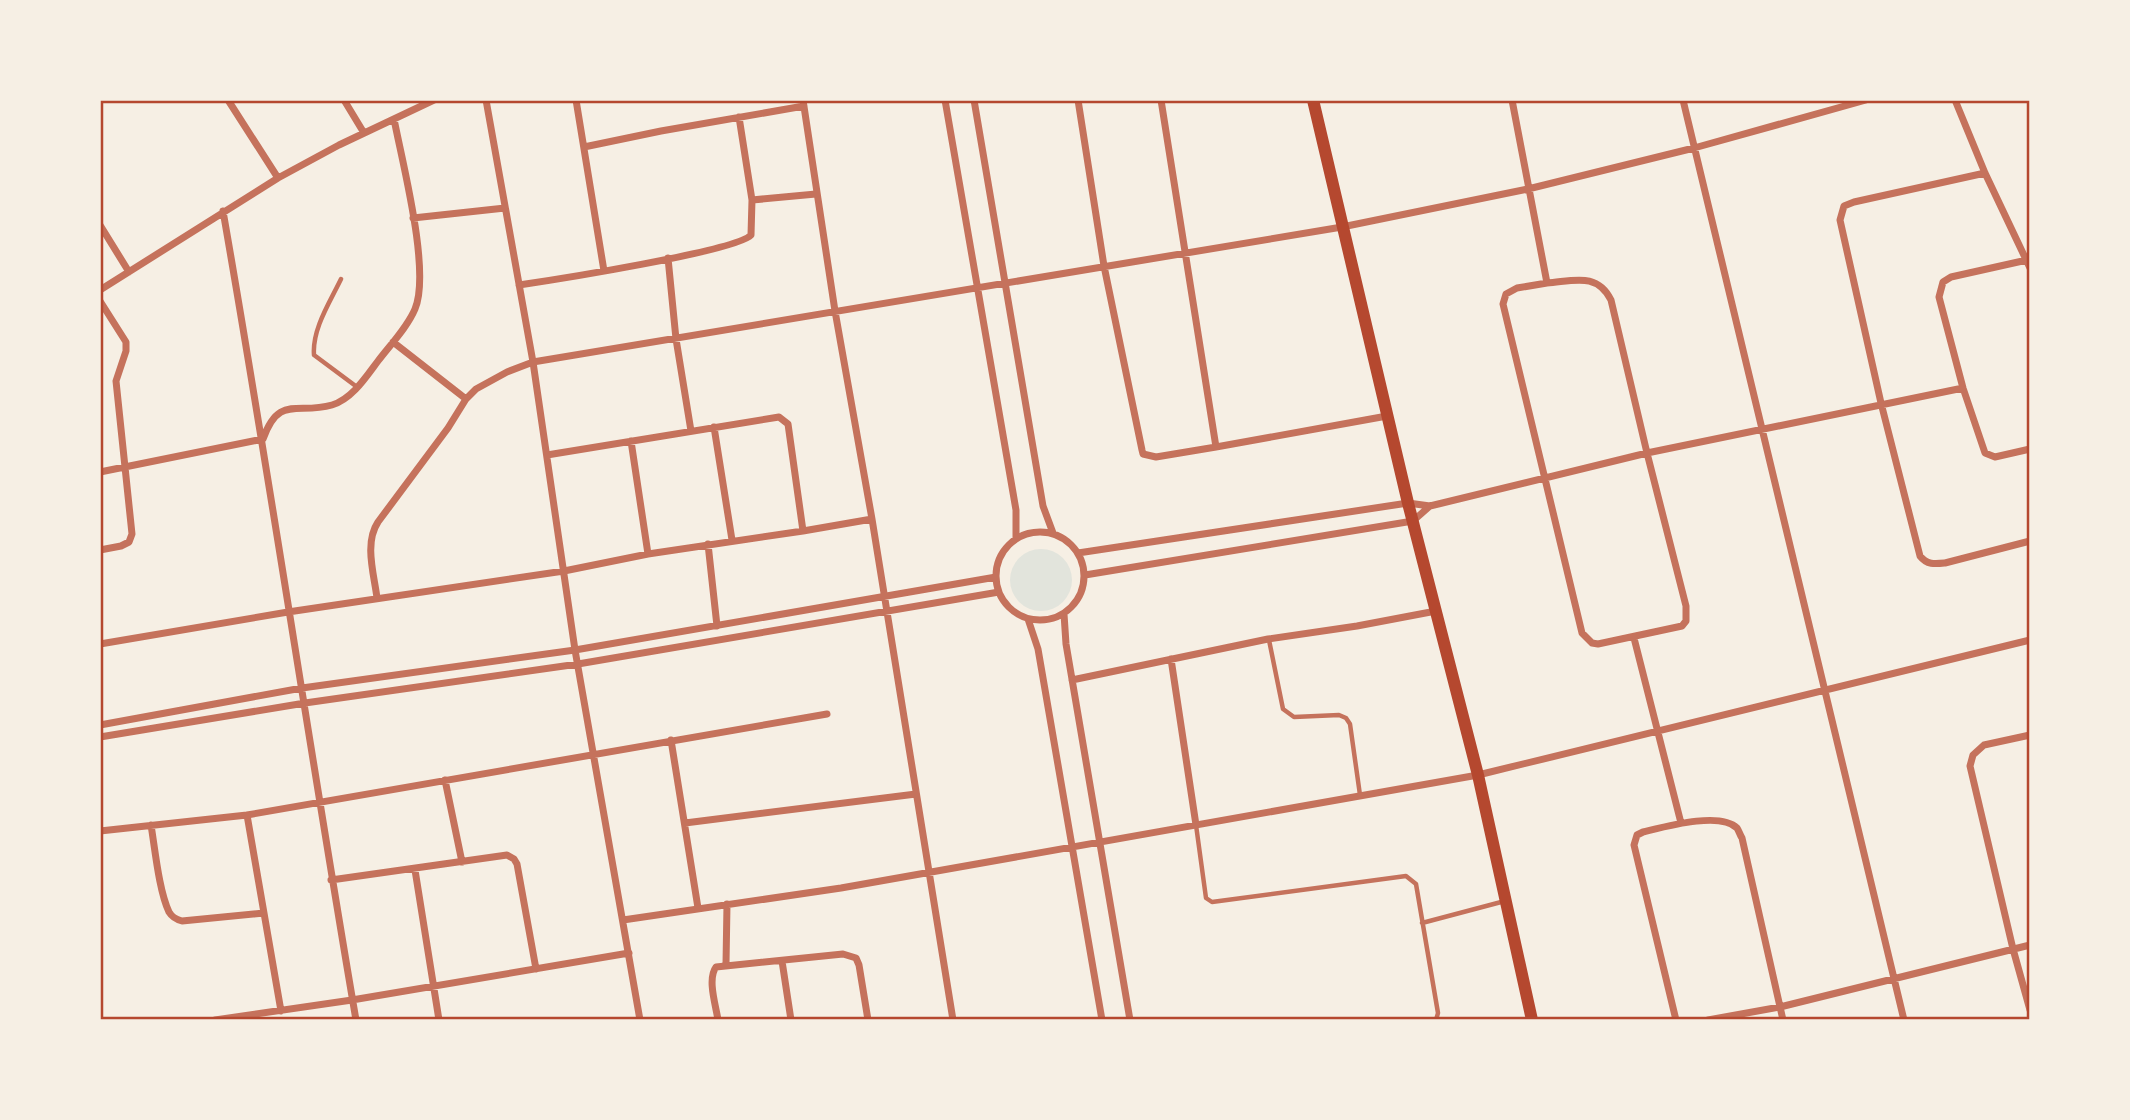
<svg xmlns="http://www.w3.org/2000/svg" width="2130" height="1120" font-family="'Varela Round',sans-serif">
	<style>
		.green { fill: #e2e4dc }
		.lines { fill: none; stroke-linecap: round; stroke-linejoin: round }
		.service { stroke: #c5725c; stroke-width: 4.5 }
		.minor { stroke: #c5725c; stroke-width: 7 }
		.secondary { stroke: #b5482f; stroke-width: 12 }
		.neatline { fill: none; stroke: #b5482f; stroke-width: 2.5 }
	</style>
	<rect width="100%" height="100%" fill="#f6efe4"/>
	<!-- green -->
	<path class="green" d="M1010 580a31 31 0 1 1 62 0a31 31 0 1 1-62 0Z"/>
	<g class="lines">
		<!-- service -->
		<path class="service" d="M 341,279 C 330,302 312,329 314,355 L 357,387
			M 1269,640 L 1283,709 L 1294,717 L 1339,715 L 1346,718 L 1350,724 L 1360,795
			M 1196,825 L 1206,898 L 1212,902 L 1406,876 L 1416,884 L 1438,1013 L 1436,1020
			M 1422,923 L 1505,901
			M 1130,1020 L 1145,1020"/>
		<!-- minor -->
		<path class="minor" d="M 228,100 L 278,178
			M 344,100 L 364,133
			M 486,100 L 533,362 L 575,650 L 640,1020
			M 576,100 L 604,271
			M 803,100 L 835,311 L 872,519 L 953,1020
			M 945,100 L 1016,510 L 1016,538
			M 974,100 L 1043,506 L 1053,533
			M 1078,100 L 1104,266 L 1142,450 L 1143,454 L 1156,457 L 1216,447
			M 1161,100 L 1216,447 L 1387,416
			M 1512,100 L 1547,283 L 1517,288 L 1506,294 L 1503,304 L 1582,633 L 1592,643 L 1598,644 L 1682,626 L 1686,621 L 1686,606 L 1647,453 L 1611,300 C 1597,272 1574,281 1547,283
			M 1683,100 L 1904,1020
			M 1955,100 L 1985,173 L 2030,268
			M 739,117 L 752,200
			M 584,147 L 661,131 L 804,106
			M 1985,173 L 1854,202 L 1844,206 L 1840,220 L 1881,403 L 1920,556 C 1927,565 1935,564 1945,563 L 2030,541
			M 223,211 C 270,480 310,751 356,1020
			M 413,218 L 505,208
			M 100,225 L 129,272
			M 668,258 L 676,339 L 691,431
			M 2027,260 L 1951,277 L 1943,282 L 1939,297 L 1963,388 L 1985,453 L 1995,457 L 2030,449
			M 519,285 C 553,280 737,251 751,235 L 752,200 L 816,194
			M 100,290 L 278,178 L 339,145 L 434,100
			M 100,301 L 126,342 L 126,351 L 116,381 L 132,534 L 129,542 L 121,546 L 100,550
			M 393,342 L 466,399
			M 714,427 L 732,540
			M 631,441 L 648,554
			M 547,455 L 779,417 L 788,424 L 803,531
			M 100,472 L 263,439 C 279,394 297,415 332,405 C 352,399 366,377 378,361 C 390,345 407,328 415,309 C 431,271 402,161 394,119
			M996 576a44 44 0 1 1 88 0a44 44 0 1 1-88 0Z
			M 708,544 L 717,626
			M 1078,553 L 1408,503 L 1430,506 L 1647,453 L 1963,388
			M 1085,575 L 1413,521 L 1430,506
			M 377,598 C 374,574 364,543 378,522 L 448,428 L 466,399 L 476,389 L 507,372 L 533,362 L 1342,227 L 1528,189 L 1694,148 L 1866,100
			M 1064,614 L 1066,644 L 1130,1020
			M 1028,619 L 1038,649 L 1102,1020
			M 1634,638 L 1681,823
			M 100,644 L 288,612 L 564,571 L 648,554 L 803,531 L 872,519
			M 1171,659 L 1196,825
			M 1072,680 L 1268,639 L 1357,626 L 1436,611
			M 100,725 L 302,688 L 575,650 L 996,577
			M 2030,735 L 1984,745 L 1973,755 L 1970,766 L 2013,949 L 2030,1010
			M 100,737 L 305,703 L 578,664 L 999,592
			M 671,740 L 698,908
			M 445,780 L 462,862
			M 247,815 L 281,1011
			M 685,823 L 916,794
			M 151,825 C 155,849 159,891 169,912 C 172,917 175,919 182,921 L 264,913
			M 100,831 L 247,815 L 827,714
			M 415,870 L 439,1020
			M 331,880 L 507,855 L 514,859 L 517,864 L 536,969
			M 623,920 L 841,888 L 1478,775 L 2030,640
			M 782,961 L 791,1020
			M 726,964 L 727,904
			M 215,1020 L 352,1000 L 629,953
			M 718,1020 C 716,1006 707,979 716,967 L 843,954 L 856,958 L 859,965 L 868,1020
			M 1676,1020 L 1634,845 L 1637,835 L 1643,832 C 1664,827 1720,811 1737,828 C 1739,831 1740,835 1742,838 L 1783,1020
			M 1708,1020 L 1780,1007 L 2030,945"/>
		<!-- secondary -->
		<path class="secondary" d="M 1313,100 L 1408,503 L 1478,775 L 1532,1020"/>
	</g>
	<!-- border -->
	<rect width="2130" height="1120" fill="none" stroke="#f6efe4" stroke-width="203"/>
	<rect x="102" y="102" width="1926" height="916" class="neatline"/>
</svg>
